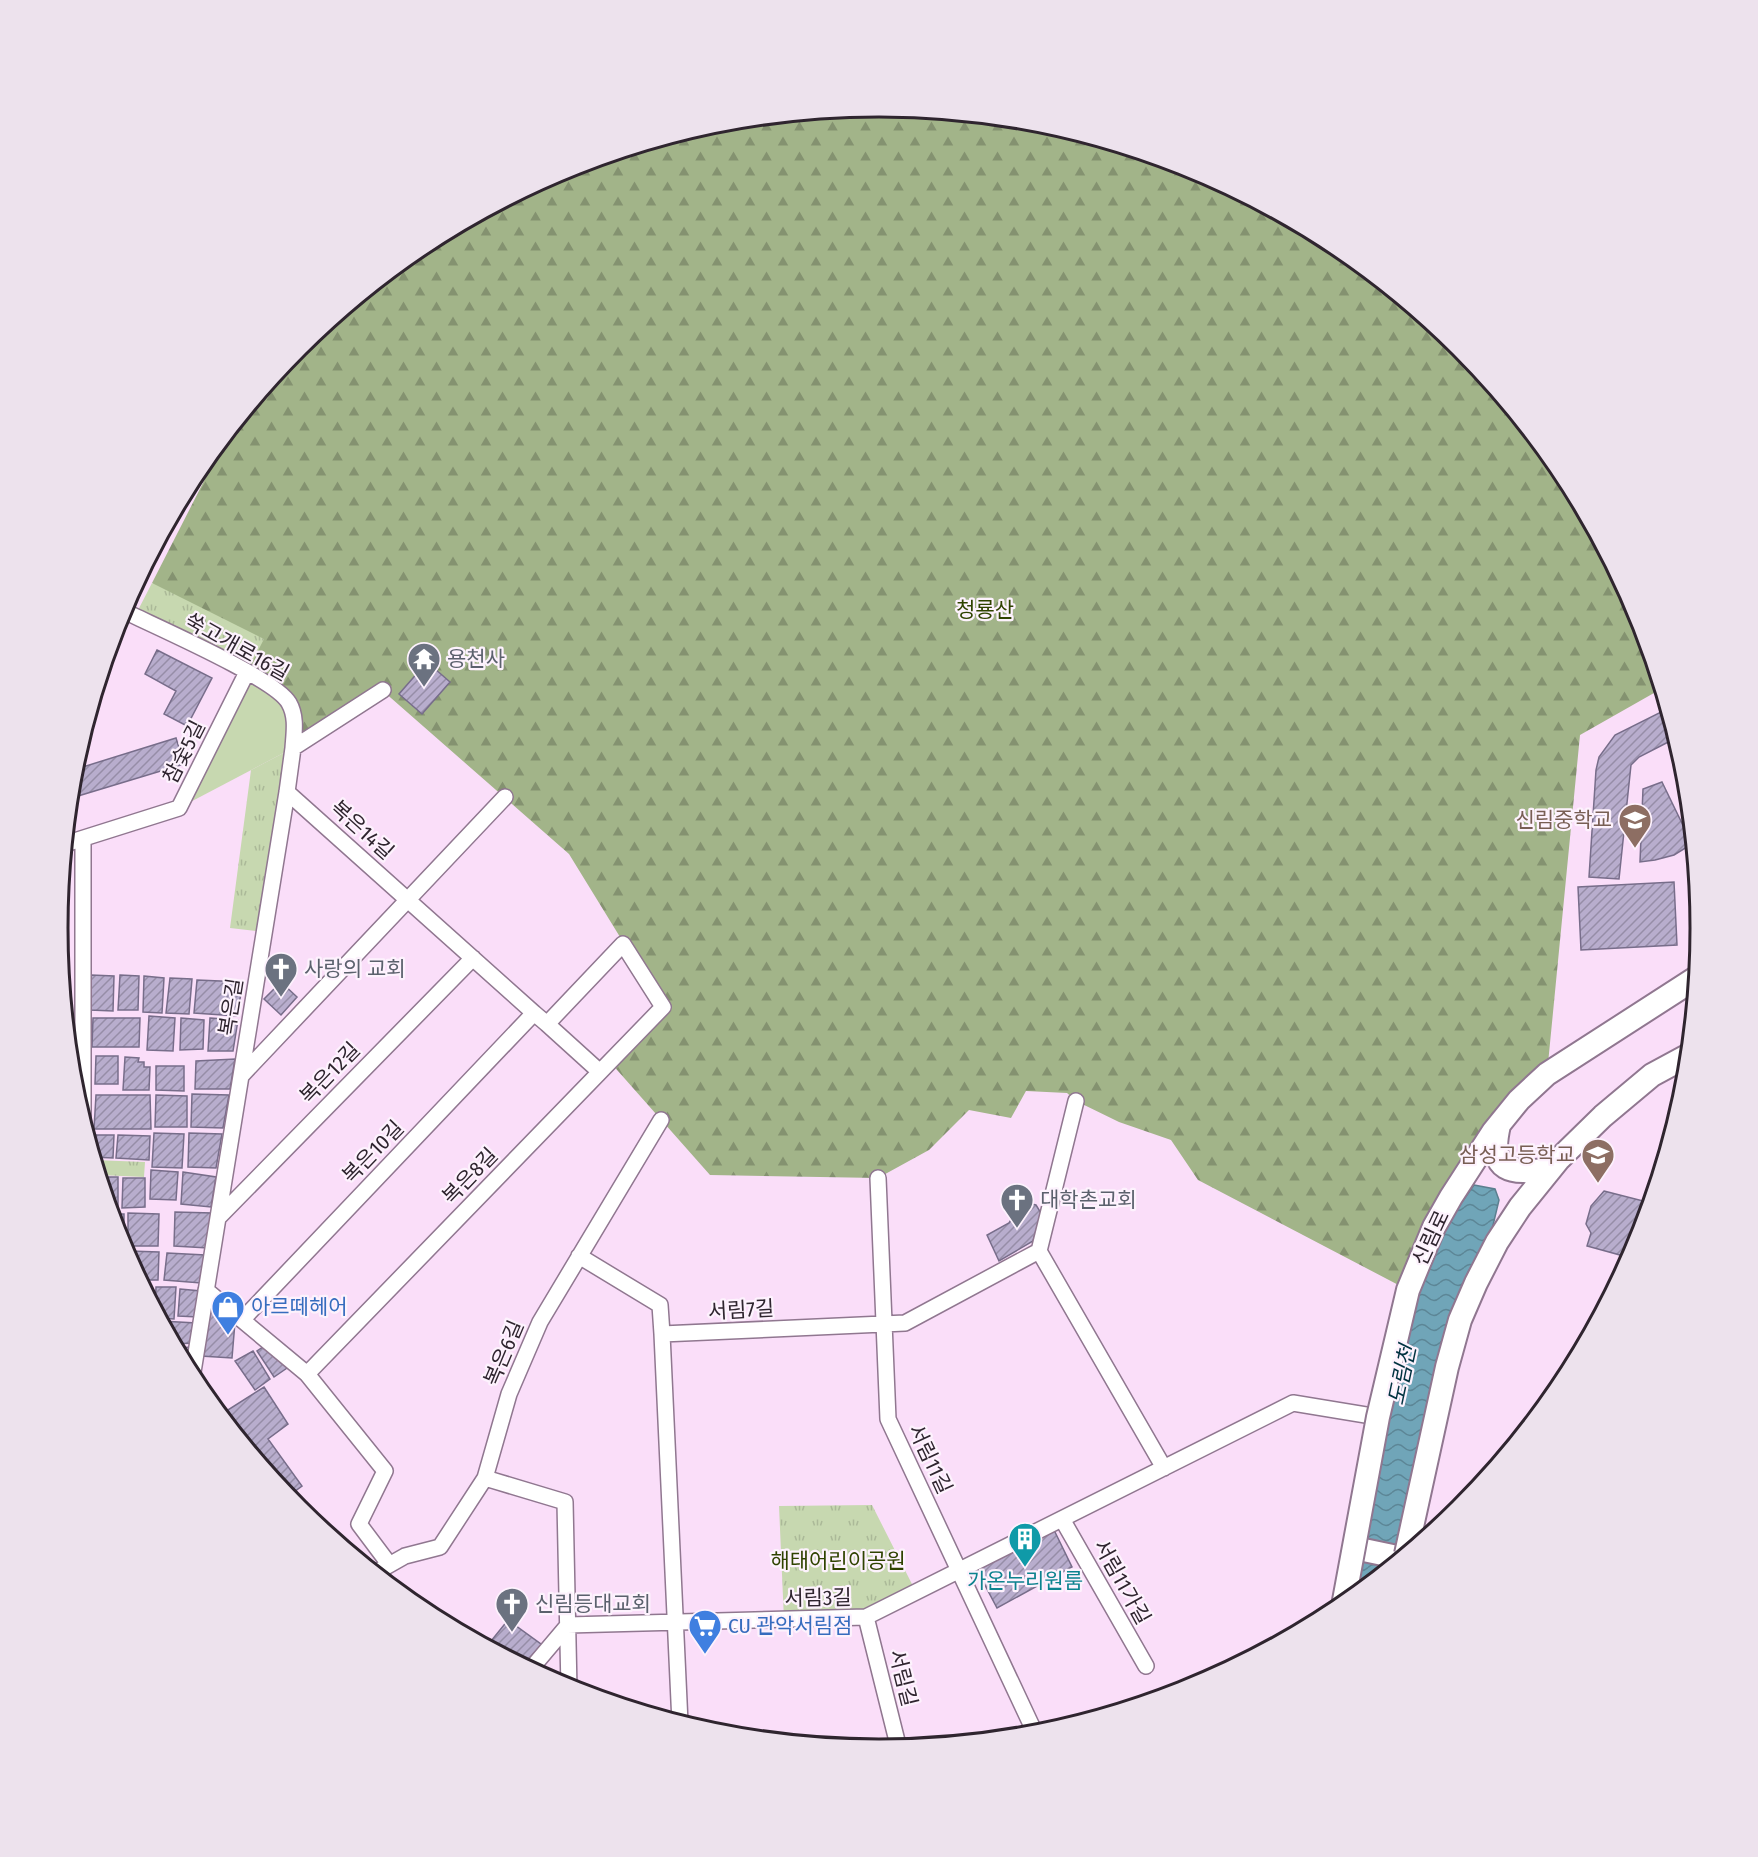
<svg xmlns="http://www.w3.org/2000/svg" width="1758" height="1857" font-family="'Fira Sans Condensed','Noto Sans KR',sans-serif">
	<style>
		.green { fill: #c7d8b0 }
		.forest { fill: url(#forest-firs) }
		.park { fill: url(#park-tufts) }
		.water { fill: url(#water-waves); stroke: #5c7f8f; stroke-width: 1.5 }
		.building { fill: url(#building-hatch); stroke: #776d8a; stroke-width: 1.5 }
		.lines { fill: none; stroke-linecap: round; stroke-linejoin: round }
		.street-casing { stroke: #907790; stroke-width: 18 }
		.secondary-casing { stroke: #907790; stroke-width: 26 }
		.street { stroke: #fff; stroke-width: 15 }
		.secondary { stroke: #fff; stroke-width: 22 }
		.secondary-bridge-casing { stroke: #907790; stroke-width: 26; stroke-linecap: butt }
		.secondary-bridge { stroke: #fff; stroke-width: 22 }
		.labels { text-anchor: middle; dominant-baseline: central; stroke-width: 4.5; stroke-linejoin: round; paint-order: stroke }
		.park-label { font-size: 21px; fill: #2f4300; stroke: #fdf2fd }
		.street-label { font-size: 21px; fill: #2f252f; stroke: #fdf2fd }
		.worship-label { font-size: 21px; fill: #5b616d; stroke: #fdf2fd; text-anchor: start }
		.education-label { font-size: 21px; fill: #785e54; stroke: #fdf2fd; text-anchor: end }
		.shop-label { font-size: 21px; fill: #366cbe; stroke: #fdf2fd; text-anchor: start }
		.culture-label { font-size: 21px; fill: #0d838f; stroke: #fdf2fd }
		.water-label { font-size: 22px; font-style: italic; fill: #003240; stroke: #fdf2fd }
		.rim { fill: none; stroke: #2f252f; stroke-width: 3 }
	</style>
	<defs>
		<pattern id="forest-firs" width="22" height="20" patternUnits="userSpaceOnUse" patternTransform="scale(1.5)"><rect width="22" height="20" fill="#a2b489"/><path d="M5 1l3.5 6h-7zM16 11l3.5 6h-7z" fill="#849270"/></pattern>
		<pattern id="park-tufts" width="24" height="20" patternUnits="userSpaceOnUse" patternTransform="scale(1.5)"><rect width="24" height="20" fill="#c7d8b0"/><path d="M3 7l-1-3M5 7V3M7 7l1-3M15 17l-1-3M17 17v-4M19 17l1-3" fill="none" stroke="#abb998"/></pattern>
		<pattern id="water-waves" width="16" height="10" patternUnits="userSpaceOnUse" patternTransform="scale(1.5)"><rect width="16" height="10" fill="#70a5b8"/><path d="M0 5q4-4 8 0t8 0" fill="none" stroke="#5c8696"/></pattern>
		<pattern id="building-hatch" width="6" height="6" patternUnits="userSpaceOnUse" patternTransform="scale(1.5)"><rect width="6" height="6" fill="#b8adcd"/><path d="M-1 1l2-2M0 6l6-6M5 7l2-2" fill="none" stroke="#968da7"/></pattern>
	</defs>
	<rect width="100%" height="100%" fill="#fadef9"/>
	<!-- green -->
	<path class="green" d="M 247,672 L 281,693 L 293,748 L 179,808 Z"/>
	<!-- forest -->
	<path class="forest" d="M 879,107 L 1040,122 L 1194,169 L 1336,245 L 1460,348 L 1563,472 L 1639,614 L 1661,689 L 1580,735 L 1547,1074 L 1519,1100 L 1408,1290 L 1198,1180 L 1171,1140 L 1119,1122 L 1076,1101 L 1067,1093 L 1026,1091 L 1011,1118 L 969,1110 L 929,1150 L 878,1178 L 710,1175 L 610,1062 L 663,1007 L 569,854 L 383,691 L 293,748 L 294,714 L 152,583 L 230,430 L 298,347 L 423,245 L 565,169 L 719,122 Z"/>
	<!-- park -->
	<path class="park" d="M 152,583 L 264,639 L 247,672 L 135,616 Z
		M 293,748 L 265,932 L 230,928 L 251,770 Z
		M 94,1160 L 145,1162 L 144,1177 L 99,1175 Z
		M 872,1505 L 916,1592 L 866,1617 L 784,1620 L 779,1506 Z"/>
	<!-- water -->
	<path class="water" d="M 1474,1185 L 1495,1189 L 1499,1200 L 1490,1238 L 1468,1272 L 1451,1316 L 1399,1560 L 1350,1600 L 1413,1295 L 1443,1229 Z"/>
	<!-- building -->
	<path class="building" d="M 157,650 L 212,678 L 187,726 L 164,714 L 176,691 L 145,674 Z
		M 427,662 L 450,682 L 422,714 L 399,694 Z
		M 1667,709 L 1676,738 L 1639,757 L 1631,765 L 1619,879 L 1589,877 L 1596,770 L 1599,757 L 1615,735 Z
		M 176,738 L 184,764 L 78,796 L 72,777 L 73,770 Z
		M 1662,782 L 1692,844 L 1674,855 L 1655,860 L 1640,862 L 1643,789 Z
		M 1674,882 L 1677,945 L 1581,950 L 1578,887 Z
		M 91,975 L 114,976 L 113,1011 L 90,1010 Z
		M 120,975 L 139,976 L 138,1010 L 118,1010 Z
		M 144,976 L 164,978 L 162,1013 L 143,1012 Z
		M 170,978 L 192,979 L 189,1014 L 166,1013 Z
		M 197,980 L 243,982 L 237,1016 L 194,1013 Z
		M 281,982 L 297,997 L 281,1015 L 264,999 Z
		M 149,1016 L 175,1018 L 173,1051 L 147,1050 Z
		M 93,1018 L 140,1018 L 139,1047 L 92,1047 Z
		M 181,1018 L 204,1020 L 203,1049 L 180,1050 Z
		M 210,1018 L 238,1020 L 233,1051 L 208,1051 Z
		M 96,1056 L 118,1056 L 118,1084 L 95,1084 Z
		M 125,1057 L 139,1058 L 138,1062 L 144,1062 L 144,1067 L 150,1067 L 149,1090 L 123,1090 Z
		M 235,1059 L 230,1089 L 195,1089 L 196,1061 Z
		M 156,1066 L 184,1066 L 184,1091 L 156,1090 Z
		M 192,1094 L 229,1095 L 223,1128 L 191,1127 Z
		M 96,1095 L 150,1095 L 151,1129 L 94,1129 Z
		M 156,1095 L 187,1096 L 187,1127 L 155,1127 Z
		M 154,1133 L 184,1134 L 182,1168 L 152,1167 Z
		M 189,1133 L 222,1134 L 216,1168 L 188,1167 Z
		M 94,1135 L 114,1135 L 113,1158 L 93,1157 Z
		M 118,1135 L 150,1136 L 149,1160 L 116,1158 Z
		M 151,1170 L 178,1172 L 176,1200 L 150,1199 Z
		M 183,1172 L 216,1177 L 211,1207 L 181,1204 Z
		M 100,1177 L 118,1177 L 118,1209 L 109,1209 Z
		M 123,1178 L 145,1178 L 145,1207 L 122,1208 Z
		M 1604,1191 L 1651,1203 L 1638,1243 L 1631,1258 L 1587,1246 L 1591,1233 L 1586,1224 L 1591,1206 Z
		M 1022,1202 L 1036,1205 L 1041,1213 L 1033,1241 L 999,1261 L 987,1235 L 1009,1223 Z
		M 175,1212 L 212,1213 L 208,1248 L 174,1246 Z
		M 128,1213 L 159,1214 L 158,1246 L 128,1246 Z
		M 111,1214 L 124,1214 L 124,1245 L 119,1243 Z
		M 129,1251 L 159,1252 L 158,1280 L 139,1280 L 129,1261 Z
		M 167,1253 L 205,1255 L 201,1283 L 164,1280 Z
		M 156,1287 L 176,1287 L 174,1319 L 160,1318 L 155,1309 Z
		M 180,1289 L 201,1291 L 198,1317 L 178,1316 Z
		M 210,1301 L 235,1322 L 232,1358 L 201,1356 Z
		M 161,1321 L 196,1323 L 194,1343 L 173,1344 Z
		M 266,1345 L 290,1366 L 274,1377 L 257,1351 Z
		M 193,1347 L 189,1372 L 175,1348 Z
		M 253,1351 L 270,1379 L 255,1390 L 235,1361 Z
		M 264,1387 L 288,1424 L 268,1439 L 302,1486 L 287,1497 L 220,1415 Z
		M 1054,1530 L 1072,1567 L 997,1608 L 977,1570 Z
		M 508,1620 L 545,1647 L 527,1668 L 487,1646 Z"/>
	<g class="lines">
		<!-- street casing -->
		<g class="street-casing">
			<path id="street" d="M 122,610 C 154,626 275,678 289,703 C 297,717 294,733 293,748
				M 287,792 L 534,1013
				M 83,839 L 83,1122
				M 65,844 L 179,808 L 247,672
				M 547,1024 L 600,1072
				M 241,1076 L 505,797
				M 878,1178 L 888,1419 L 1036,1735
				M 218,1218 L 473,958
				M 1039,1251 L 1164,1468
				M 579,1256 L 660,1305 L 662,1334
				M 206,1290 L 307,1374 L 663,1007 L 623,944 L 547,1024 L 534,1013 L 242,1320
				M 307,1374 L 385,1471 L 359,1524 L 389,1564
				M 192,1378 L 287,792 L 293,748 L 383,690
				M 485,1478 L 565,1502 L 569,1689
				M 1062,1519 L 1146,1666
				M 375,1573 L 405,1556 L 440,1547 L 485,1478 L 509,1394 L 540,1322 L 661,1120
				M 866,1617 L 899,1749
				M 530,1670 L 568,1625 L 866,1617 L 1293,1403 L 1378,1417
				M 680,1723 L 662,1334 L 905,1323 L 1039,1251 L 1076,1101"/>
		</g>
		<!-- secondary casing -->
		<g class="secondary-casing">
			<path id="secondary" d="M 1359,1549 L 1402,1558"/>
		</g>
		<!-- street -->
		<use href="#street" class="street"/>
		<!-- secondary -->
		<use href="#secondary" class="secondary"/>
		<!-- secondary-bridge casing -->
		<g class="secondary-bridge-casing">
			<path id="secondary-bridge" d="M 1499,1125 C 1488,1174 1510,1173 1550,1170
				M 1406,1554 L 1447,1367 L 1460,1320 L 1476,1283 L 1497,1242 L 1520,1207 L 1558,1160 L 1603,1116 L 1652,1075 L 1689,1055
				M 1343,1606 L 1378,1417 L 1408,1290 L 1434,1227 L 1451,1197 L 1493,1132 L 1519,1100 L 1547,1074 L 1696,978"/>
		</g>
		<!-- secondary-bridge -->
		<use href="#secondary-bridge" class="secondary-bridge"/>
	</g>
	<!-- icons -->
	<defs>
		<g id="temple-pin" transform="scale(1.725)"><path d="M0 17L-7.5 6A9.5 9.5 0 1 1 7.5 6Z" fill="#6b7280" stroke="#fdf2fd"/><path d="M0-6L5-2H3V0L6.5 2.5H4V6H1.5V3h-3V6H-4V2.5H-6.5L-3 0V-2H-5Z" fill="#fff"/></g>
		<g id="school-pin" transform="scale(1.725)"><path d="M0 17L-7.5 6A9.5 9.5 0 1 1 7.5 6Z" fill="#8d6e63" stroke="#fdf2fd"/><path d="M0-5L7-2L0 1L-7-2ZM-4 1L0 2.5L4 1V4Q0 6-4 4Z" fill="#fff"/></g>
		<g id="church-pin" transform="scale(1.725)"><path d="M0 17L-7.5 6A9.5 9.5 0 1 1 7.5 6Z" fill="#6b7280" stroke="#fdf2fd"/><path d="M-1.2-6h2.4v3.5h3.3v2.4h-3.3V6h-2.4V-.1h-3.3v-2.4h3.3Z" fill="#fff"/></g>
		<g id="shop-pin" transform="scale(1.725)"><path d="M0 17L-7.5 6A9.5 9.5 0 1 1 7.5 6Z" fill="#3f7fe0" stroke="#fdf2fd"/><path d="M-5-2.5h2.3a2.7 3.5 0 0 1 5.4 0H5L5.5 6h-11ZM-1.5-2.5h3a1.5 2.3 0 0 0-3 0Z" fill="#fff"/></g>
		<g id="building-pin" transform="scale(1.725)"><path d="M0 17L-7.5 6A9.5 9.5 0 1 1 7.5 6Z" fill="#0f9aa8" stroke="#fdf2fd"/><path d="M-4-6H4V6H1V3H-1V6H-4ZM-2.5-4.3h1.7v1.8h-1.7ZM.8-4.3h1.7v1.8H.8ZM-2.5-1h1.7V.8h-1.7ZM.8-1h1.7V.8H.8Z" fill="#fff"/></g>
		<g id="supermarket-pin" transform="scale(1.725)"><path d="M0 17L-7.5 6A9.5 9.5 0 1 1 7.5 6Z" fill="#3f7fe0" stroke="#fdf2fd"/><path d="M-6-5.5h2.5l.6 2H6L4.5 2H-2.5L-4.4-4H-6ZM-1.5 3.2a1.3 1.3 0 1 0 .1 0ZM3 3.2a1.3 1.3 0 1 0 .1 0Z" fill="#fff"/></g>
	</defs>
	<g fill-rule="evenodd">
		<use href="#temple-pin" x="424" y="659"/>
		<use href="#school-pin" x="1635" y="820"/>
		<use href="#church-pin" x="281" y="969"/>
		<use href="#school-pin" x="1598" y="1155"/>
		<use href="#church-pin" x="1017" y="1200"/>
		<use href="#shop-pin" x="228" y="1307"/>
		<use href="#building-pin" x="1025" y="1539"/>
		<use href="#church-pin" x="512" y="1604"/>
		<use href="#supermarket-pin" x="705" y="1626"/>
	</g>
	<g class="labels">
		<!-- park labels -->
		<g class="park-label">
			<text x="985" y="610">청룡산</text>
			<text x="838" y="1561">해태어린이공원</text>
		</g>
		<!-- street labels -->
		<g class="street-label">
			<text transform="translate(237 647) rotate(29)">쑥고개로16길</text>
			<text transform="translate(184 752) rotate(-63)">참숯5길</text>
			<text transform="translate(362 830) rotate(42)">복은14길</text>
			<text transform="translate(231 1007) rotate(-81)">복은길</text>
			<text transform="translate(330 1073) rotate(-46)">복은12길</text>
			<text transform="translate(373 1152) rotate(-46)">복은10길</text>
			<text transform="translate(470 1176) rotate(-46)">복은8길</text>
			<text transform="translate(1431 1238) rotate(-65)">신림로</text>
			<text transform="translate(741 1310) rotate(-3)">서림7길</text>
			<text transform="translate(504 1353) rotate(-67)">복은6길</text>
			<text transform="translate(930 1459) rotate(65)">서림11길</text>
			<text transform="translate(1122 1582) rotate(61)">서림11가길</text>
			<text transform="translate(818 1598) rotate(-1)">서림3길</text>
			<text transform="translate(903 1678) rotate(76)">서림길</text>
		</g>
		<!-- worship labels -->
		<g class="worship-label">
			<text x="447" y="659">용천사</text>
			<text x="304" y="969">사랑의 교회</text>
			<text x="1040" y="1200">대학촌교회</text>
			<text x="535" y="1604">신림등대교회</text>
		</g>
		<!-- education labels -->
		<g class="education-label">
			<text x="1612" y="820">신림중학교</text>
			<text x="1575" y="1155">삼성고등학교</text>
		</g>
		<!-- shop labels -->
		<g class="shop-label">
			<text x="251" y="1307">아르떼헤어</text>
			<text x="728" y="1626">CU 관악서림점</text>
		</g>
		<!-- culture labels -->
		<g class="culture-label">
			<text x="1025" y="1581">가온누리원룸</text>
		</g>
		<!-- water labels -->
		<g class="water-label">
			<text transform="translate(1402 1375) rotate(-78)">도림천</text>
		</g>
	</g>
	<!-- crop -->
	<path d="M0 0H1758V1857H0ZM68 928a811 811 0 1 1 1622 0a811 811 0 1 1-1622 0Z" fill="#ede2ed" fill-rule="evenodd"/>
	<path class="rim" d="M68 928a811 811 0 1 1 1622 0a811 811 0 1 1-1622 0Z"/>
</svg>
